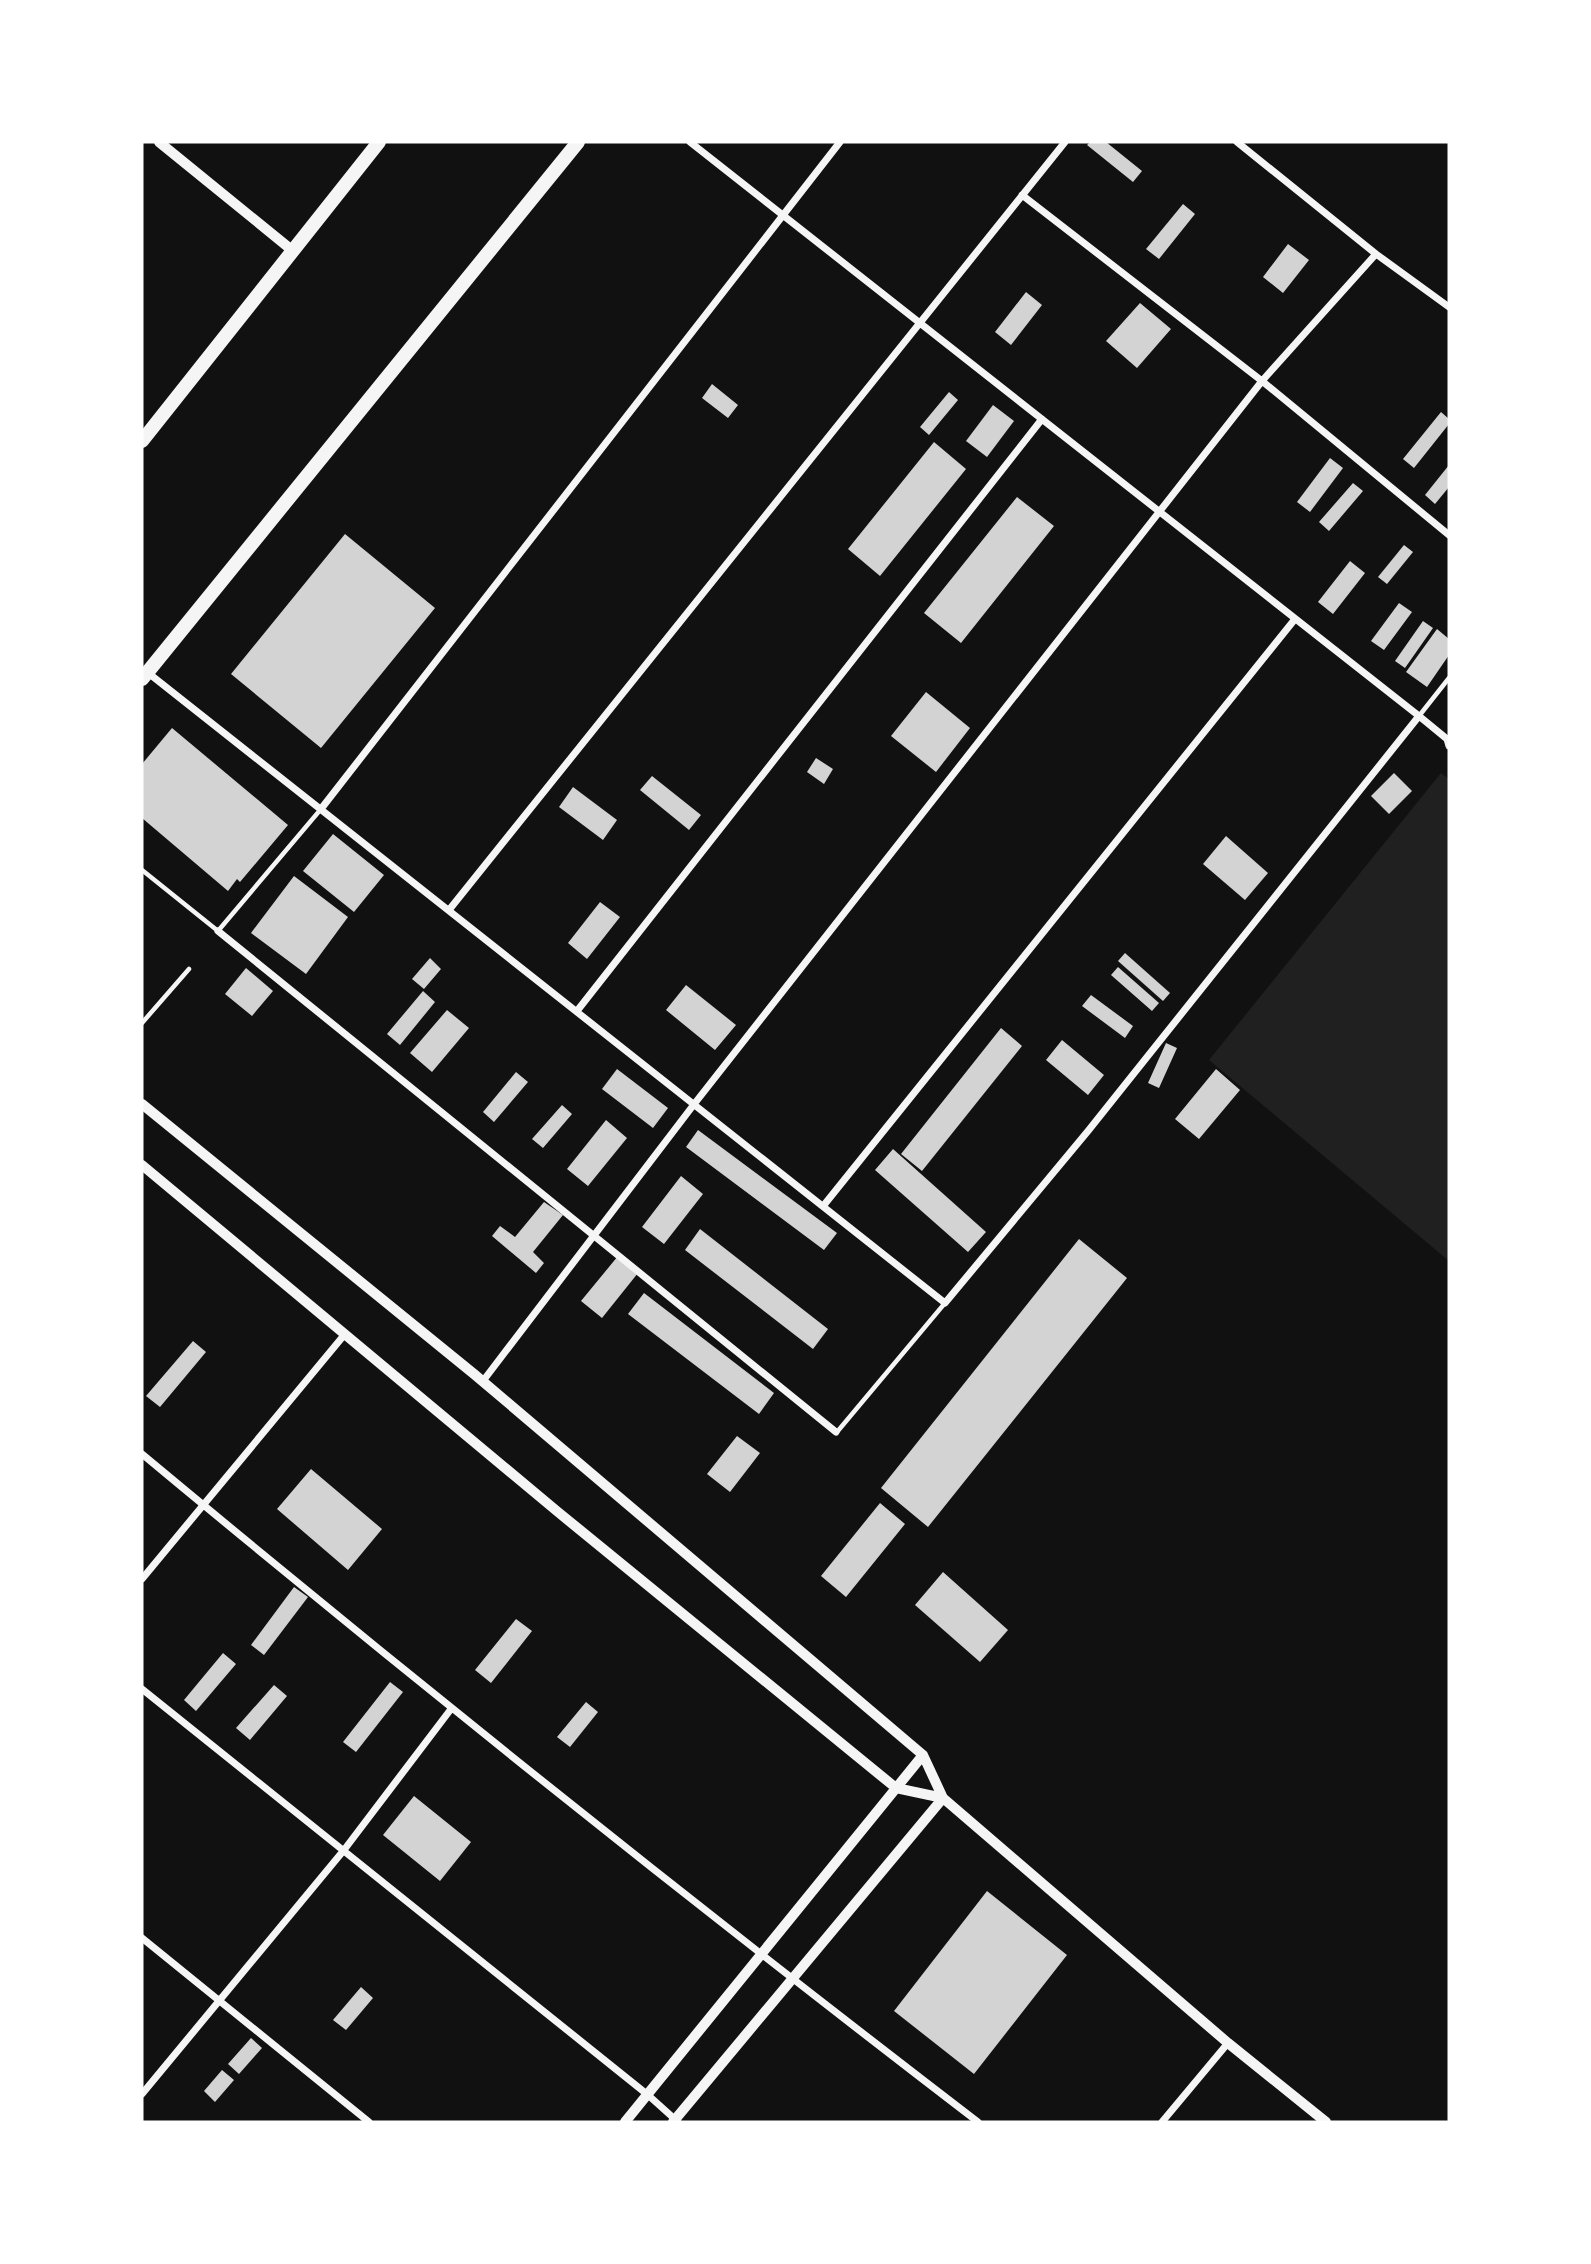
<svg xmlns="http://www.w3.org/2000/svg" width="1591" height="2264" font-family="'Space Grotesk',sans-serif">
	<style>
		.green { fill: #202020 }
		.building { fill: #d3d3d3 }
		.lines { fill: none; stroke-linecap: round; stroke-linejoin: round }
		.service { stroke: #f5f5f5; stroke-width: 4.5 }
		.minor { stroke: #f5f5f5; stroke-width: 7 }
		.tertiary { stroke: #f5f5f5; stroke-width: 10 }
		.trunk { stroke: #f5f5f5; stroke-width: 14 }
	</style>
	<rect width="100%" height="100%" fill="#111"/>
	<!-- green -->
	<path class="green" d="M 1441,773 L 1449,779 L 1449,1261 L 1209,1060 Z"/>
	<!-- building -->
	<path class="building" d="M 1090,142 L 1106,142 L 1142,171 L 1133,182 L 1087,145 Z
		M 1183,204 L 1195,214 L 1159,259 L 1146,249 Z
		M 1288,244 L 1309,260 L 1283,293 L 1263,277 Z
		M 1026,292 L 1042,305 L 1011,345 L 995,332 Z
		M 1140,303 L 1171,329 L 1137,368 L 1106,341 Z
		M 712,384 L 738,405 L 728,418 L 702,398 Z
		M 949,392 L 958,400 L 929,435 L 920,427 Z
		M 993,405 L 1014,421 L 987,457 L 966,441 Z
		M 1441,412 L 1449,419 L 1449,424 L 1414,468 L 1403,459 Z
		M 934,442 L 966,469 L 880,576 L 848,549 Z
		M 1330,458 L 1343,468 L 1310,512 L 1297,502 Z
		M 1449,465 L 1449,487 L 1435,504 L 1425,495 Z
		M 1353,483 L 1363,491 L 1329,531 L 1319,522 Z
		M 1017,497 L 1054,526 L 961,643 L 924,613 Z
		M 345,534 L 435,608 L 321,748 L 231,674 Z
		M 1404,545 L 1413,552 L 1387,584 L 1378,577 Z
		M 1350,561 L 1365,573 L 1333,614 L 1318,602 Z
		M 1399,603 L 1412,612 L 1384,650 L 1371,641 Z
		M 1423,621 L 1433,628 L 1405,668 L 1395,661 Z
		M 1437,629 L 1449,639 L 1449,655 L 1427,687 L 1406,672 Z
		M 926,692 L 970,728 L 936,772 L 891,736 Z
		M 172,728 L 288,825 L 240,882 L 237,879 L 228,891 L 142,818 L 142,764 Z
		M 816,758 L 833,769 L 824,784 L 807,772 Z
		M 1394,773 L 1412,791 L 1389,814 L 1371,796 Z
		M 652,776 L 701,815 L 689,830 L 640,790 Z
		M 573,787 L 617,820 L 603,840 L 559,807 Z
		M 333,834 L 384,875 L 354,912 L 303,871 Z
		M 1226,836 L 1268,873 L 1245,900 L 1203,864 Z
		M 294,876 L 348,917 L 306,974 L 251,933 Z
		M 600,902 L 620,917 L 587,959 L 568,943 Z
		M 1125,953 L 1170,993 L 1163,1001 L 1118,961 Z
		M 430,958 L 441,969 L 424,989 L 412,979 Z
		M 1118,967 L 1159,1003 L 1152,1011 L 1111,975 Z
		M 246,968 L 273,991 L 252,1016 L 225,994 Z
		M 686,985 L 736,1025 L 715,1050 L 666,1010 Z
		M 423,991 L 435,1002 L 400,1045 L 387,1034 Z
		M 1091,995 L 1133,1026 L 1125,1038 L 1082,1006 Z
		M 447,1010 L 469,1028 L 432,1072 L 410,1053 Z
		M 1001,1028 L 1022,1046 L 922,1171 L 901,1154 Z
		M 1062,1040 L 1104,1075 L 1088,1095 L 1046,1060 Z
		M 1166,1043 L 1177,1048 L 1159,1088 L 1148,1083 Z
		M 617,1069 L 668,1108 L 653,1128 L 602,1089 Z
		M 1216,1069 L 1240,1090 L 1199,1139 L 1175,1119 Z
		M 516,1072 L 528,1082 L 494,1122 L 483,1112 Z
		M 562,1105 L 572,1114 L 543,1148 L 532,1139 Z
		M 606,1120 L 627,1138 L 588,1186 L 567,1169 Z
		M 698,1130 L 837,1233 L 824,1250 L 686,1147 Z
		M 893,1149 L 986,1232 L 968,1252 L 875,1170 Z
		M 681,1176 L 703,1194 L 664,1244 L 642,1227 Z
		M 544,1202 L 563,1215 L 533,1252 L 544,1263 L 536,1273 L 492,1236 L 500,1226 L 515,1237 Z
		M 700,1229 L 828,1329 L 813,1349 L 685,1250 Z
		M 1079,1239 L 1127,1278 L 928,1527 L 881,1488 Z
		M 618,1256 L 638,1273 L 602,1318 L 581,1301 Z
		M 644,1293 L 774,1393 L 759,1414 L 628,1314 Z
		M 193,1341 L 206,1352 L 160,1407 L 146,1396 Z
		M 737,1436 L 760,1453 L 730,1492 L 707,1474 Z
		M 311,1469 L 382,1529 L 348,1570 L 277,1509 Z
		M 880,1503 L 905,1524 L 846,1597 L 821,1576 Z
		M 943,1572 L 1008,1630 L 980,1662 L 915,1605 Z
		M 294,1587 L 308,1597 L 264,1655 L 251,1645 Z
		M 516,1619 L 532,1631 L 491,1683 L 475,1670 Z
		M 223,1653 L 236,1664 L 196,1711 L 184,1700 Z
		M 390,1682 L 403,1692 L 356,1752 L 343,1742 Z
		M 274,1685 L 287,1696 L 250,1740 L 236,1728 Z
		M 586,1702 L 598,1712 L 570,1747 L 557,1737 Z
		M 414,1796 L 471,1842 L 440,1881 L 383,1835 Z
		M 987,1891 L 1067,1955 L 974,2074 L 894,2011 Z
		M 361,1987 L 373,1998 L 346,2030 L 333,2020 Z
		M 251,2038 L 262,2048 L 239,2074 L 228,2064 Z
		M 222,2070 L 234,2080 L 215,2102 L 204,2091 Z"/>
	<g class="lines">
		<!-- service -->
		<path class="service" d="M 1419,716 L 1449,678
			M 142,870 L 218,931 L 321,809
			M 142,1023 L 189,969
			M 837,1432 L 945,1303"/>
		<!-- minor -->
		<path class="minor" d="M 690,142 L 1419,716 L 1447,739 L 1449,746
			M 1237,142 L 1376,254 L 1449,307
			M 1022,195 L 1262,381 L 1449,535
			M 147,672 L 945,1303 L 1088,1131 L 1419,716
			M 321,809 L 840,142
			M 449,910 L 1065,142
			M 218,931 L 836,1432
			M 577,1011 L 1042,419
			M 824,1205 L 1295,619
			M 483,1381 L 695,1103 L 1262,381 L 1376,254
			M 142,1454 C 416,1682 695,1905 978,2122
			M 142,1579 L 345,1334
			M 142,1689 L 648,2095 L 678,2122
			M 142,1938 L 369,2122
			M 142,2094 L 344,1850 L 451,1709
			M 1162,2122 L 1228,2043"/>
		<!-- tertiary -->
		<path class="tertiary" d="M 159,142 L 293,251
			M 142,1104 L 474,1374 L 923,1755 L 943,1798 L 1228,2043 L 1326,2122
			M 142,1165 L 558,1512 L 896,1788 L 943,1798
			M 625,2122 L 923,1755
			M 673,2122 L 943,1798"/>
		<!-- trunk -->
		<path class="trunk" d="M 142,441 L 379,142
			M 142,679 L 578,142"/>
	</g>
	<!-- border -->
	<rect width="1591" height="2264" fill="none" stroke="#ffffff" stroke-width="287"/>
</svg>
